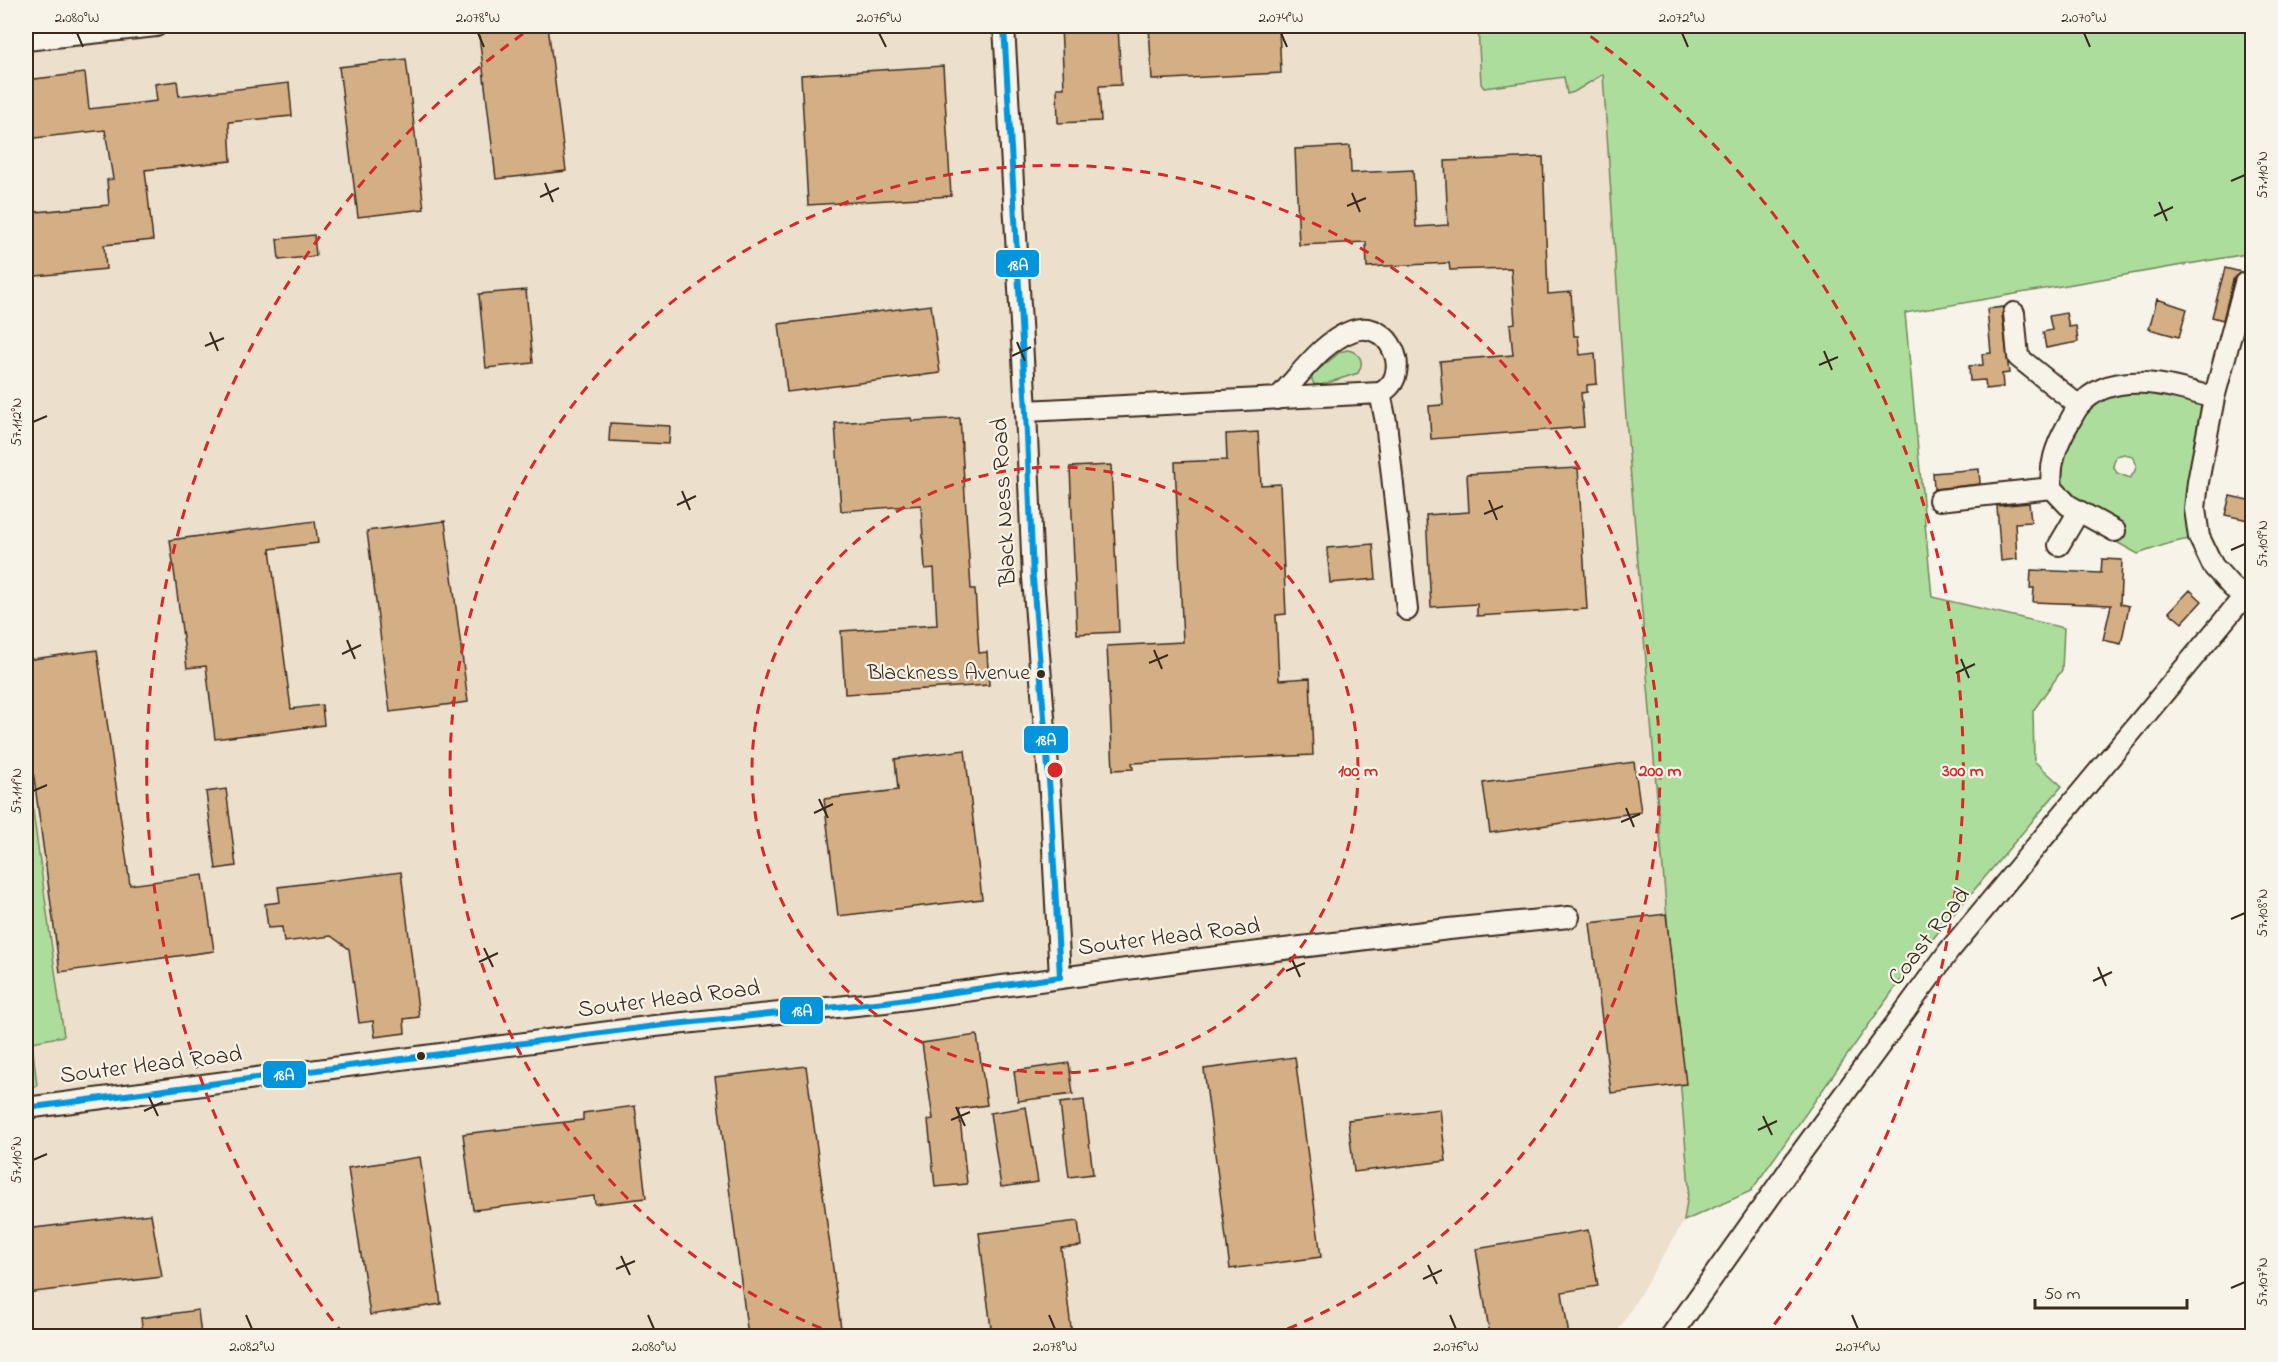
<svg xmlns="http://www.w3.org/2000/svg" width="2278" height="1362" font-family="'Indie Flower',sans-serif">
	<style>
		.built { fill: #ecdfcb }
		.green { fill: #addd9c; stroke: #74845d; stroke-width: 1.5; fill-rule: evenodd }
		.building { fill: #d4af86; stroke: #3b2a1e; stroke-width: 1.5 }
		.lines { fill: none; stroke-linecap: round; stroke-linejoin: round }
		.minor-casing { stroke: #3b2a1e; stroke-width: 24 }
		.minor { stroke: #f7f3e8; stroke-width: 20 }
		.bus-1-casing { stroke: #f7f3e8; stroke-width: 10 }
		.bus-1 { stroke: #0295dd; stroke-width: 6 }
		.ticks { fill: none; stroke: #3b2a1e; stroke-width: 2 }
		.ring { fill: none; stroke: #d62828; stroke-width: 3; stroke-dasharray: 10 8 }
		.bus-dot { fill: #3b2a1e; stroke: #f7f3e8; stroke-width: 2 }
		.labels { text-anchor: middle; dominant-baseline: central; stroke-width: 4.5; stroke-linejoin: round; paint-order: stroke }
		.bus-label { font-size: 22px; fill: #3b2a1e; stroke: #f7f3e8; text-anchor: end }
		.street-label { font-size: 24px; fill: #3b2a1e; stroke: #f7f3e8 }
		.centre { fill: #d62828; stroke: #f7f3e8; stroke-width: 3 }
		.ring-label { font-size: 18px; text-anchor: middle; font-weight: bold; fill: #d62828; stroke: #f7f3e8; stroke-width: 4.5; stroke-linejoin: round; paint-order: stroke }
		.line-badge { stroke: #f7f3e8; stroke-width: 2 }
		.badge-label { font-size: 16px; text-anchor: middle; font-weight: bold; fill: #fff }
		.neatline { fill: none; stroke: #3b2a1e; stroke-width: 2 }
		.ticks-label { font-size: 15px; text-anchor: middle; fill: #3b2a1e }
	</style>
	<rect width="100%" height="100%" fill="#f7f3e8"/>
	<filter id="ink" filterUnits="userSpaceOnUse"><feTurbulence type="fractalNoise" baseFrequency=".0167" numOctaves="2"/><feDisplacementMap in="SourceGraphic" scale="12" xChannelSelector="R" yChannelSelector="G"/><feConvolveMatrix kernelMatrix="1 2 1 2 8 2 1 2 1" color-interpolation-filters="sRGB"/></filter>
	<g filter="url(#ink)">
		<!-- built -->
		<path class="built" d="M 26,26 L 1799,26 L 1603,73 L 1625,405 L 1689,1187 L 1684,1221 L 1615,1336 L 26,1336 Z"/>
		<!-- green -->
		<path class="green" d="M 1478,26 L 2252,26 L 2252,253 L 1905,313 L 1932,597 L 2064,628 L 2062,670 L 2033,711 L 2034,761 L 2062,786 L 1914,961 L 1751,1191 L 1684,1221 L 1689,1187 L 1625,405 L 1603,74 L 1574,92 L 1567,94 L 1564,77 L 1484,88 L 1481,84 Z
			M 1347,350 C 1360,352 1365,362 1358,373 L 1321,385 L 1314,384 L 1312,380 L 1312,375 L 1340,352 Z
			M 2104,389 L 2214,398 L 2199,537 L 2170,543 L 2138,554 L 2111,539 L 2068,505 L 2050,476 L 2058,443 ZM 2124,454 C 2138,456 2139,468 2130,478 L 2117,473 L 2113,466 L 2116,456 Z
			M 32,804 L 64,1036 L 32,1042 L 37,1086 L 26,1087 L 26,805 Z"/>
		<!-- building -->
		<path class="building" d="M 478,26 L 548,26 L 566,171 L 496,179 Z
			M 1061,26 L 1118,26 L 1121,85 L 1099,86 L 1101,121 L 1058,123 L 1057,88 L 1064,88 Z
			M 1149,26 L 1279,26 L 1281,73 L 1152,80 Z
			M 406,59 L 424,209 L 358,217 L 339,67 Z
			M 943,66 L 951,196 L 808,205 L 801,75 Z
			M 85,73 L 89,109 L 157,101 L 155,84 L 177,81 L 179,96 L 289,83 L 292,116 L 229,122 L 231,161 L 145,170 L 153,240 L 104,245 L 106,269 L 26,277 L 26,213 L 109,205 L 107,180 L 113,179 L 105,130 L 26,139 L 26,80 Z
			M 1350,146 L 1351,173 L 1413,170 L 1416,227 L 1448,225 L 1445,161 L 1543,157 L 1548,294 L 1571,292 L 1574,336 L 1578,336 L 1580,355 L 1595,353 L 1597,384 L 1587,385 L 1587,392 L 1581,393 L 1584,427 L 1431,439 L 1429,406 L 1443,405 L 1440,361 L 1513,355 L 1510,324 L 1515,323 L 1511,268 L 1450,270 L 1449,263 L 1367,267 L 1366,242 L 1299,245 L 1295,149 Z
			M 314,235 L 316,256 L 279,260 L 277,239 Z
			M 2225,268 L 2241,272 L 2233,280 L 2223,320 L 2212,317 Z
			M 526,290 L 533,363 L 486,368 L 479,294 Z
			M 2157,299 L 2187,309 L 2179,337 L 2149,329 Z
			M 931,305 L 940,373 L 787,392 L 779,324 Z
			M 2004,307 L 2002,314 L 2009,373 L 2002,374 L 2003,387 L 1986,389 L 1985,380 L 1970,381 L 1969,366 L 1983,365 L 1982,354 L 1991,353 L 1987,309 Z
			M 2066,313 L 2069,327 L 2076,326 L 2078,342 L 2046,348 L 2043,332 L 2052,330 L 2049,316 Z
			M 911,418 L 912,421 L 960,418 L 971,589 L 975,589 L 979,653 L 987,652 L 989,685 L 845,694 L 841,631 L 937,625 L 934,568 L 925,569 L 921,505 L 841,511 L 835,423 Z
			M 610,423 L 670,426 L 669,444 L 609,441 Z
			M 1258,432 L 1261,485 L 1280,484 L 1286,614 L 1276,615 L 1279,680 L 1310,678 L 1313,755 L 1132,763 L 1133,769 L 1113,770 L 1107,646 L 1183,642 L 1175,462 L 1227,460 L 1226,434 Z
			M 1111,465 L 1119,632 L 1077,634 L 1070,467 Z
			M 1578,468 L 1587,609 L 1477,616 L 1477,604 L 1431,607 L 1426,515 L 1469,512 L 1467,474 Z
			M 1979,469 L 1980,484 L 1934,489 L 1933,473 Z
			M 2230,496 L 2253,501 L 2253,521 L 2225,515 Z
			M 2029,503 L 2031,522 L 2015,523 L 2017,559 L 2001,561 L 1997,506 Z
			M 315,521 L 318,543 L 270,549 L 291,709 L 322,705 L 324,725 L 215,739 L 206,666 L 187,668 L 170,540 Z
			M 445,521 L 468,702 L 390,712 L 367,531 Z
			M 1373,544 L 1376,579 L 1330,583 L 1327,548 Z
			M 2102,559 L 2122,560 L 2120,604 L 2129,606 L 2121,644 L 2103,640 L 2111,605 L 2033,602 L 2034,588 L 2030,588 L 2031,570 L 2101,573 Z
			M 2190,590 L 2202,601 L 2182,623 L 2169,612 Z
			M 97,650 L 130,885 L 203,875 L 214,951 L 60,972 L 26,718 L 26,660 Z
			M 965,750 L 982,899 L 838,916 L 824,799 L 898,790 L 895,759 Z
			M 1634,762 L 1641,812 L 1490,833 L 1483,783 Z
			M 226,789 L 236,866 L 216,869 L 206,792 Z
			M 401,872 L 419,1017 L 404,1019 L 405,1033 L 375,1037 L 373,1021 L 359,1023 L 349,949 L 331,936 L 284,942 L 282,927 L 268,928 L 265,904 L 280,902 L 278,887 Z
			M 1666,914 L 1686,1084 L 1611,1093 L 1590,923 Z
			M 977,1035 L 987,1105 L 959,1109 L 967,1184 L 935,1187 L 928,1120 L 933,1119 L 922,1043 Z
			M 1295,1057 L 1321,1257 L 1230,1269 L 1204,1069 Z
			M 1069,1063 L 1073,1094 L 1018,1101 L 1014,1071 Z
			M 806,1066 L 842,1336 L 748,1336 L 715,1077 Z
			M 1084,1100 L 1093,1174 L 1069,1177 L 1060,1103 Z
			M 635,1106 L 646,1198 L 595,1204 L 594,1196 L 473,1210 L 463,1134 L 583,1120 L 583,1113 Z
			M 1026,1107 L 1038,1182 L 1001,1187 L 990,1113 Z
			M 1440,1109 L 1446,1161 L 1354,1172 L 1348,1120 Z
			M 420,1157 L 441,1304 L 370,1315 L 348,1168 Z
			M 151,1214 L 162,1277 L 26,1293 L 26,1229 Z
			M 1078,1221 L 1081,1246 L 1061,1248 L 1072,1336 L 992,1336 L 979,1233 Z
			M 1588,1230 L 1598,1286 L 1562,1292 L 1569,1336 L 1490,1336 L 1476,1249 Z
			M 198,1310 L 201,1336 L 160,1336 L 159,1332 L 143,1334 L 141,1318 Z"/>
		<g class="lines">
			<!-- minor casing -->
			<g class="minor-casing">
				<path id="minor" d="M 1004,26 L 1026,411 L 1033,578 L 1050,793 L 1060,977
					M 26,40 L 156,26
					M 2014,313 L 2018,357 L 2079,406
					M 1380,393 L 1386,422 L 1407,610
					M 1026,411 L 1380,393 C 1415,376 1390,317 1352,331 C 1320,343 1300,376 1277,399
					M 1939,500 L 2052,488
					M 2115,531 L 2068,505 L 2052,488 C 2049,465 2056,446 2067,426 C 2071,420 2074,412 2079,406 C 2112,367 2173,386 2214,398
					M 2059,545 L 2079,511
					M 2244,597 L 2231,586 L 2213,566 L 2199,537 L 2195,509 L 2198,482 L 2214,398 L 2245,283
					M 26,1108 L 655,1026 L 885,1002 L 1185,961 L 1449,929 L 1569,917
					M 1671,1336 L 1801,1153 L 1949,951 L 2252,587"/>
			</g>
			<!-- minor -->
			<use href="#minor" class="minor"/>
			<!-- bus-1 casing -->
			<g class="bus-1-casing">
				<path id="bus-1" d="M 1004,26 L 1026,411 L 1033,578 L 1050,793 L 1060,977
					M 26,1108 L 655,1026 L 885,1002 L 1060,977"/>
			</g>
			<!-- bus-1 -->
			<use href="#bus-1" class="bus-1"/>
		</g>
	</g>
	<!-- ticks -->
	<path class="ticks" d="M 77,33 L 83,47M 478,33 L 484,47M 879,33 L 886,47M 1281,33 L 1287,47M 1682,33 L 1688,47M 2084,33 L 2090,47M 2231,181 L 2245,175M 545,183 L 553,202M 1352,193 L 1360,212M 540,197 L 559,188M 2159,202 L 2167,221M 1347,206 L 1366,198M 2154,216 L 2173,207M 210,332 L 218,351M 1017,342 L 1025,361M 205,346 L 224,338M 1824,351 L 1832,370M 1012,356 L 1031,347M 1819,365 L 1838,357M 33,422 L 47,416M 682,491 L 690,510M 1489,500 L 1497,520M 677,505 L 696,496M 1484,514 L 1503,506M 2231,550 L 2245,544M 347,640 L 355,659M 1154,650 L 1162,669M 342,654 L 361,645M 1961,659 L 1969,678M 1149,663 L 1168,655M 1956,673 L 1975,664M 33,791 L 47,785M 819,799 L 828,818M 1626,808 L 1634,827M 814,813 L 833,804M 1621,822 L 1640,814M 2231,919 L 2245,913M 484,948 L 493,967M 1291,957 L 1300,977M 479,962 L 498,953M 2098,967 L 2106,986M 1286,971 L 1305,963M 2093,981 L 2112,972M 149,1097 L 158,1116M 956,1107 L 965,1126M 144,1111 L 163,1102M 1763,1116 L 1772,1135M 951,1120 L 970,1112M 1758,1130 L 1777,1121M 33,1160 L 47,1154M 621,1256 L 630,1275M 1428,1265 L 1437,1284M 616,1269 L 635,1261M 1423,1279 L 1442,1270M 2231,1288 L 2245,1282M 246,1315 L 252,1329M 648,1315 L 654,1329M 1049,1315 L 1055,1329M 1450,1315 L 1456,1329M 1852,1315 L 1858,1329"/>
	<!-- distance rings -->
	<g class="ring">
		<circle cx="1055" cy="770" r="303"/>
		<path d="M838 1335A605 605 0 1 1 1272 1335"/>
		<path d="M344 1335A908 908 0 0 1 534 26M1576 26A908 908 0 0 1 1766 1335"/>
	</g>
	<!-- markers -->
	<g class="bus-dot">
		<circle cx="1041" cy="674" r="5"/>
		<circle cx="421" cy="1056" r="5"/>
	</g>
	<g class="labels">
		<!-- bus labels -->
		<g class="bus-label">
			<text x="1030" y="674">Blackness Avenue</text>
		</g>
		<!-- street labels -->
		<g class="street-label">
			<text transform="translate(1005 502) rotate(-93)">Black Ness Road</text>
			<text transform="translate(1930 937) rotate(-52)">Coast Road</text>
			<text transform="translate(1169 938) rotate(-7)">Souter Head Road</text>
			<text transform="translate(669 1000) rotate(-7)">Souter Head Road</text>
			<text transform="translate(151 1066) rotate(-7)">Souter Head Road</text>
		</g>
	</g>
	<circle cx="1055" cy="770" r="9" class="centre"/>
	<g class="ring-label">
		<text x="1358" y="776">100 m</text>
		<text x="1660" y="776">200 m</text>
		<text x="1963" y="776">300 m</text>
	</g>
	<g class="line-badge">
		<rect x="995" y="249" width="45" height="29" rx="6" fill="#0295dd"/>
		<rect x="1023" y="725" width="46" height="29" rx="6" fill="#0295dd"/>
		<rect x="779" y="996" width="45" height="29" rx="6" fill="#0295dd"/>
		<rect x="262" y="1060" width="45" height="29" rx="6" fill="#0295dd"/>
	</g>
	<g class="badge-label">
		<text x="1018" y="270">18A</text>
		<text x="1046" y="745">18A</text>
		<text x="802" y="1016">18A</text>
		<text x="284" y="1080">18A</text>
	</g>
	<!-- margin -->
	<rect width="2278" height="1362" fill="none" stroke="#f7f3e8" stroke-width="66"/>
	<!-- scale -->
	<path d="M2035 1299v9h152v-9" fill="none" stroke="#3b2a1e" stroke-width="3"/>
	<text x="2044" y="1299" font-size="18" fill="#3b2a1e" stroke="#f7f3e8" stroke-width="4.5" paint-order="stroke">50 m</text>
	<rect x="33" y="33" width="2212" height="1296" class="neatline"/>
	<g class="ticks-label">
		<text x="77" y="22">2.080°W</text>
		<text x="478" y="22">2.078°W</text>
		<text x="879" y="22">2.076°W</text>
		<text x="1281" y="22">2.074°W</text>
		<text x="1682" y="22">2.072°W</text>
		<text x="2084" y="22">2.070°W</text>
		<text transform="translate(2262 175) rotate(-90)" y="5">57.110°N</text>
		<text transform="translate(16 422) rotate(-90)" y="5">57.112°N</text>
		<text transform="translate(2262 544) rotate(-90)" y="5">57.109°N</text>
		<text transform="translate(16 791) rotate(-90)" y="5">57.111°N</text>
		<text transform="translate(2262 913) rotate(-90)" y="5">57.108°N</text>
		<text transform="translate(16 1160) rotate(-90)" y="5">57.110°N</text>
		<text transform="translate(2262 1282) rotate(-90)" y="5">57.107°N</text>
		<text x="252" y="1351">2.082°W</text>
		<text x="654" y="1351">2.080°W</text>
		<text x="1055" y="1351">2.078°W</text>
		<text x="1456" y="1351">2.076°W</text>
		<text x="1858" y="1351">2.074°W</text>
	</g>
</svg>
